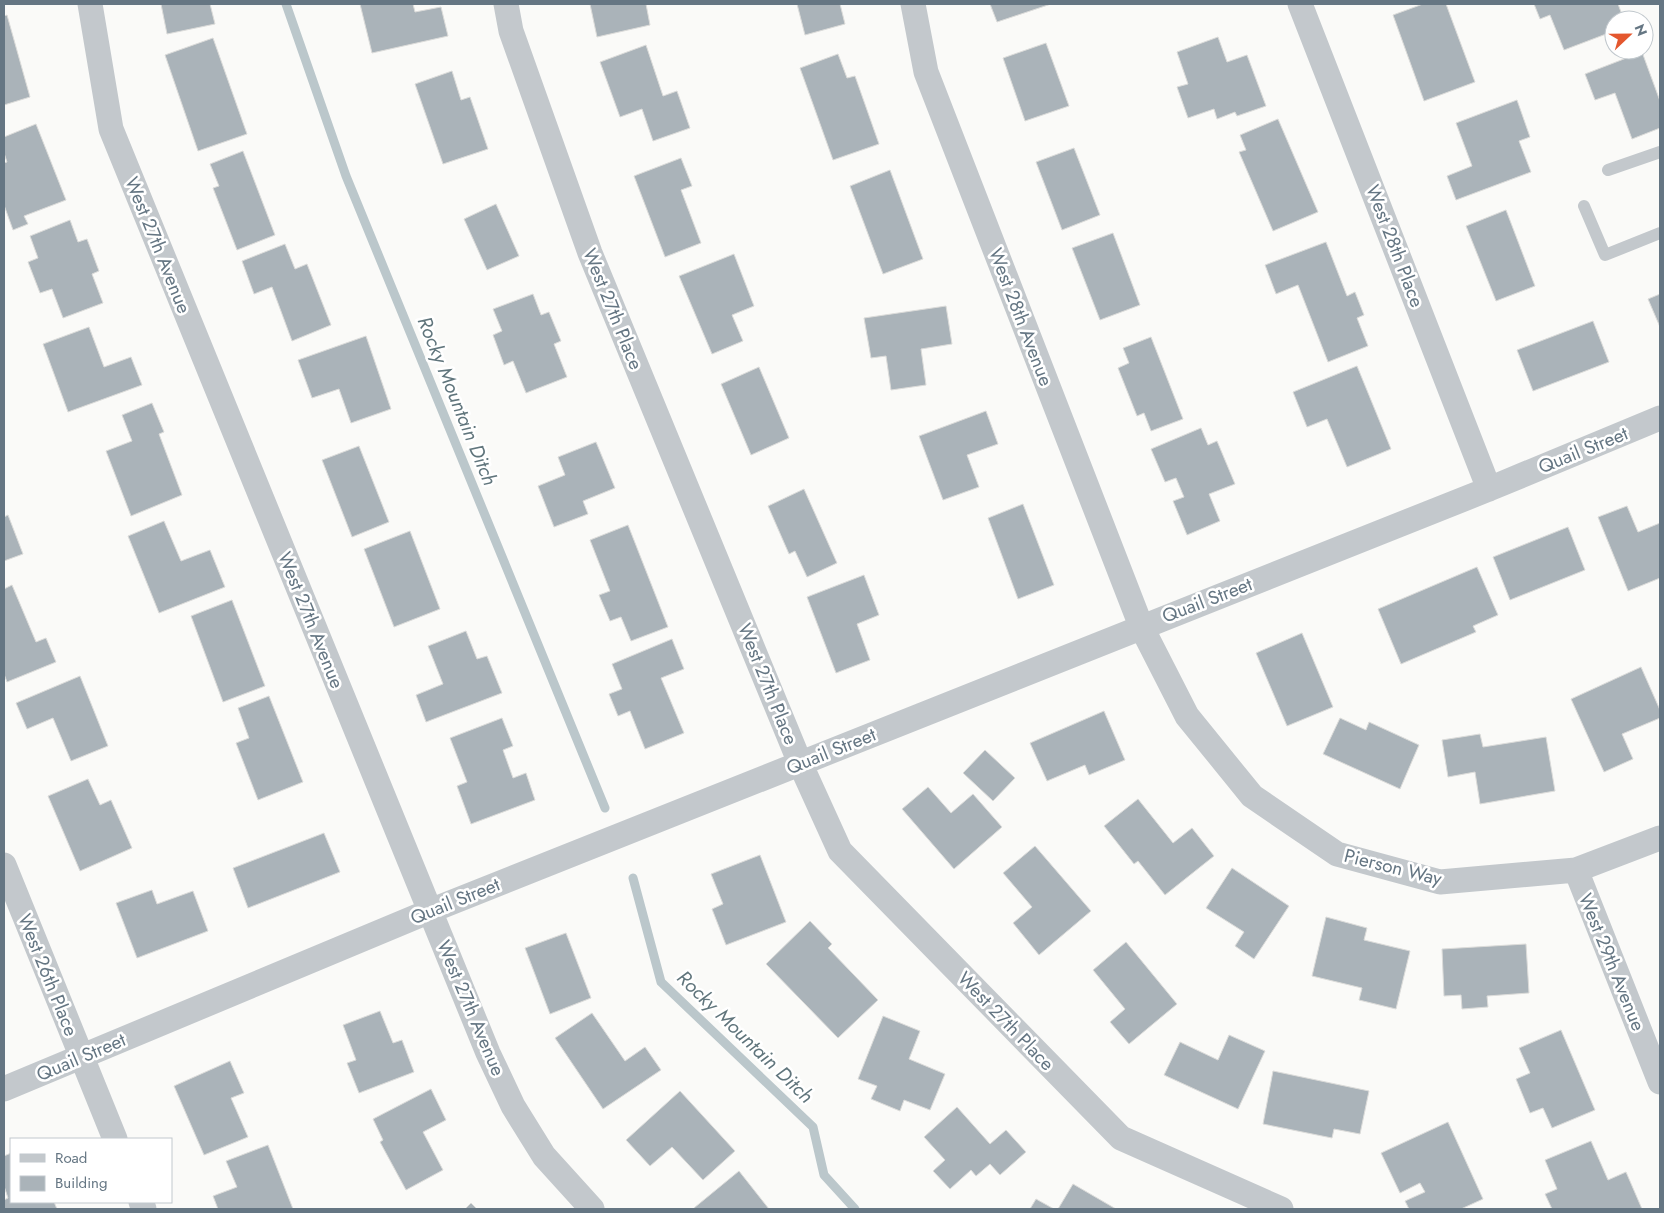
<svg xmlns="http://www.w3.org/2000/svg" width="1664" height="1213" font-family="Jost,sans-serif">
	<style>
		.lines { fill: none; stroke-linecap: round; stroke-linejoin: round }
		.stream { stroke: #bbc7cb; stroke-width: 9 }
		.building { fill: #aab3b9; stroke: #dcdcda }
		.lane { stroke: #c3c8cc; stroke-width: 12 }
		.street { stroke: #c3c8cc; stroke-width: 25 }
		.labels { text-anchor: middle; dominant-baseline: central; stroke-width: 5; stroke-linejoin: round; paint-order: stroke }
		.street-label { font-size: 19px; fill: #657683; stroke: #fff }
		.water-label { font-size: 20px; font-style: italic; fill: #60757c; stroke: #fff }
	</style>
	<rect width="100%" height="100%" fill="#fafaf8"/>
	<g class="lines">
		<!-- stream -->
		<path class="stream" d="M 286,4 L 346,176 L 605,808
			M 633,878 L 661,982 L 813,1127 L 824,1175 L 855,1209"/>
	</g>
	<!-- building -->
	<path class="building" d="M 161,4 L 210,4 L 215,24 L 167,34 Z
		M 360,4 L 413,4 L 415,12 L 441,7 L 448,36 L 372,53 Z
		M 590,4 L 646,4 L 650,25 L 597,37 Z
		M 797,4 L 840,4 L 845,24 L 805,35 Z
		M 990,4 L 1051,4 L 997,22 Z
		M 1423,4 L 1446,4 L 1475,82 L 1424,101 L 1393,15 Z
		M 1534,4 L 1618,4 L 1624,20 L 1614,20 L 1614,31 L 1564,50 L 1550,15 L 1540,19 Z
		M 7,15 L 30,97 L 4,105 L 4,16 Z
		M 1218,37 L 1227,62 L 1247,55 L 1266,106 L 1237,116 L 1235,112 L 1217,119 L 1214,109 L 1188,118 L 1177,87 L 1188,84 L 1177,52 Z
		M 213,38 L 247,134 L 198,151 L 165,55 Z
		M 1046,43 L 1069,106 L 1025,121 L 1003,58 Z
		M 646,45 L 663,96 L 677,91 L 690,128 L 653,141 L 642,109 L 620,117 L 600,62 Z
		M 1642,52 L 1660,101 L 1660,128 L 1632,139 L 1615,93 L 1595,100 L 1585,74 Z
		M 838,54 L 847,78 L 855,76 L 879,144 L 833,160 L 800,68 Z
		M 452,71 L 461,100 L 470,97 L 488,149 L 443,164 L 415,84 Z
		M 1517,100 L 1530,137 L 1519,141 L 1531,172 L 1456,200 L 1447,176 L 1472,166 L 1456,123 Z
		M 1278,119 L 1318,212 L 1273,231 L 1239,152 L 1246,150 L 1240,135 Z
		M 36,124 L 66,200 L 24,216 L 28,224 L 13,230 L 4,205 L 4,163 L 7,162 L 4,153 L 4,137 Z
		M 1074,148 L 1100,215 L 1062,230 L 1036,162 Z
		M 243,151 L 275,235 L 237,250 L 213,188 L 219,186 L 210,164 Z
		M 681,158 L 692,186 L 681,190 L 701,243 L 665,257 L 634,176 Z
		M 890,170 L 923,259 L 883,274 L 850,186 Z
		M 496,204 L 519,256 L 487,270 L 464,219 Z
		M 1506,210 L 1535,286 L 1496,301 L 1466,226 Z
		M 70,220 L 78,242 L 87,239 L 99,271 L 92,274 L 103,303 L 63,318 L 52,289 L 40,293 L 28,262 L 38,258 L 30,236 Z
		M 1113,233 L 1140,305 L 1100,320 L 1072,248 Z
		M 1326,242 L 1347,296 L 1355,292 L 1364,315 L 1357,318 L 1368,346 L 1328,362 L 1298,285 L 1276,294 L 1265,265 Z
		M 285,244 L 295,269 L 307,264 L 331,325 L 292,341 L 272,287 L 254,294 L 242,261 Z
		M 734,254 L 754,306 L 732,315 L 743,341 L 712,354 L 679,276 Z
		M 533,294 L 541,315 L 549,312 L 561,341 L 554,344 L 567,377 L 526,393 L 513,361 L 504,365 L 493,335 L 502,331 L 493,309 Z
		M 1660,294 L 1660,327 L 1648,299 Z
		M 946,306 L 952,344 L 921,349 L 926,385 L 891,390 L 886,356 L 871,358 L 864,318 Z
		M 1593,321 L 1609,362 L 1533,391 L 1517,350 Z
		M 89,327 L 104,367 L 131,357 L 142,385 L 68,412 L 43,344 Z
		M 366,336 L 391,409 L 351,423 L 339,389 L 312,398 L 298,360 Z
		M 1151,337 L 1183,419 L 1151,431 L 1144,413 L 1137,416 L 1118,368 L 1129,363 L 1123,348 Z
		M 1357,366 L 1391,449 L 1347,467 L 1327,419 L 1307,427 L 1293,392 Z
		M 759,367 L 789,438 L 751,455 L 721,384 Z
		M 152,403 L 164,432 L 159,434 L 182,495 L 131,516 L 106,451 L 132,441 L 122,415 Z
		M 986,411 L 998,444 L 967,455 L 979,487 L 943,500 L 919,436 Z
		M 1201,428 L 1208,445 L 1217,441 L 1235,484 L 1209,494 L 1220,521 L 1187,535 L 1173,501 L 1184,497 L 1176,478 L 1165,482 L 1151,449 Z
		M 596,442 L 615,488 L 583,501 L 588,514 L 554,527 L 538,486 L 565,475 L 558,457 Z
		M 359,446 L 389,522 L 352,537 L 322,460 Z
		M 804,489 L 837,563 L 807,577 L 795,551 L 789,554 L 768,506 Z
		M 1023,504 L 1054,585 L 1018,599 L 988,518 Z
		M 1627,506 L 1638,532 L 1660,523 L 1660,578 L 1628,591 L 1598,517 Z
		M 8,515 L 23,554 L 4,561 L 4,517 Z
		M 164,521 L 181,561 L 210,550 L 225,587 L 159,613 L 128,536 Z
		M 628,525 L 668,627 L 631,641 L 621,617 L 610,621 L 599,595 L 610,591 L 590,540 Z
		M 1568,527 L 1585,570 L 1510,600 L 1493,557 Z
		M 410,531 L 440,609 L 394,627 L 364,549 Z
		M 1477,567 L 1498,615 L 1473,626 L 1476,632 L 1401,664 L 1378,609 Z
		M 864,575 L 879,615 L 857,624 L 870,660 L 836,673 L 807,597 Z
		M 12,585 L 36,642 L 46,638 L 56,662 L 7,682 L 4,674 L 4,589 Z
		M 232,600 L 265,686 L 223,702 L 191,616 Z
		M 466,631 L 477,659 L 487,656 L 502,693 L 426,722 L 416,695 L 443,684 L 428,646 Z
		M 1302,633 L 1333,707 L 1287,726 L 1256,653 Z
		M 672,639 L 684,669 L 661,678 L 684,733 L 645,749 L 630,711 L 618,716 L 609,694 L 622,689 L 612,664 Z
		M 1641,667 L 1660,710 L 1660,718 L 1622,734 L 1633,759 L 1604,772 L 1571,699 Z
		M 80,676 L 108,746 L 71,761 L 53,718 L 27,729 L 16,703 Z
		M 269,696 L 303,782 L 258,800 L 236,743 L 249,738 L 238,708 Z
		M 1104,711 L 1125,760 L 1089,775 L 1085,765 L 1047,781 L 1030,743 Z
		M 502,718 L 513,746 L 503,750 L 513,778 L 526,773 L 535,800 L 471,824 L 457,786 L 467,782 L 450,738 Z
		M 1340,718 L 1366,730 L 1369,722 L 1419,745 L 1400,789 L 1323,754 Z
		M 1480,734 L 1483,747 L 1546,737 L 1555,791 L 1480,804 L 1475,772 L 1448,777 L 1442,740 Z
		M 985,750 L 1015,778 L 993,801 L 963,773 Z
		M 88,779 L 100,805 L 111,800 L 132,848 L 80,871 L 48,796 Z
		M 928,787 L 951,813 L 973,794 L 1002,827 L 954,869 L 902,809 Z
		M 1138,799 L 1173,843 L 1192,828 L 1214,856 L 1165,895 L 1138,861 L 1134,864 L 1104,826 Z
		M 324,833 L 340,872 L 248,908 L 233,868 Z
		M 1035,846 L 1091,911 L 1039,955 L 1013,923 L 1032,907 L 1003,873 Z
		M 760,855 L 786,922 L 726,945 L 712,909 L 723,904 L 711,874 Z
		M 1232,868 L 1289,906 L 1254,959 L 1235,946 L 1244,932 L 1206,908 Z
		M 152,890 L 157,904 L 193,891 L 208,931 L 137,958 L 116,903 Z
		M 1326,917 L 1367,928 L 1364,940 L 1410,951 L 1396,1009 L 1359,1000 L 1362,988 L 1312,976 Z
		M 810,921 L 832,944 L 828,948 L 878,1000 L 838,1038 L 766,964 Z
		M 566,933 L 591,998 L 550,1014 L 525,948 Z
		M 1126,942 L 1177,1004 L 1129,1044 L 1110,1022 L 1125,1009 L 1093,970 Z
		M 1526,944 L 1529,993 L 1487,996 L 1488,1007 L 1462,1009 L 1461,995 L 1444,996 L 1442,949 Z
		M 380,1011 L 393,1043 L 402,1040 L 414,1072 L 359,1093 L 347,1063 L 356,1060 L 343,1025 Z
		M 592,1013 L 625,1061 L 645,1047 L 661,1070 L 603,1109 L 555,1038 Z
		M 883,1016 L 920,1031 L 909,1059 L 945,1074 L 930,1110 L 904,1100 L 900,1111 L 871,1099 L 877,1086 L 858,1079 Z
		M 1561,1030 L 1595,1110 L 1552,1128 L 1543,1108 L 1530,1113 L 1516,1079 L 1530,1073 L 1519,1048 Z
		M 1229,1035 L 1265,1051 L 1238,1109 L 1164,1075 L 1180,1042 L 1218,1060 Z
		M 230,1061 L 244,1093 L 231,1098 L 248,1137 L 204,1155 L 174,1086 Z
		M 1273,1071 L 1369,1091 L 1360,1134 L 1334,1129 L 1332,1138 L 1263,1124 Z
		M 431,1089 L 446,1120 L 423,1132 L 443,1170 L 406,1190 L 380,1142 L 383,1140 L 373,1119 Z
		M 680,1091 L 735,1151 L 703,1180 L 672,1147 L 650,1166 L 626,1140 Z
		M 957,1107 L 990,1144 L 1006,1130 L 1026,1152 L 1000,1175 L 990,1164 L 976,1176 L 971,1170 L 950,1189 L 933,1171 L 945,1160 L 924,1137 Z
		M 1448,1122 L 1483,1199 L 1461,1209 L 1409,1209 L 1405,1201 L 1425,1192 L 1420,1183 L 1400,1193 L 1381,1153 Z
		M 1591,1141 L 1608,1180 L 1626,1172 L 1642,1209 L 1552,1209 L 1545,1194 L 1557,1189 L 1545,1160 Z
		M 268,1145 L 293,1209 L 218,1209 L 213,1196 L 237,1187 L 226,1161 Z
		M 11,1153 L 11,1202 L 54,1202 L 57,1209 L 4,1209 L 4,1200 L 8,1198 L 4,1186 L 4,1156 Z
		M 739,1171 L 769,1209 L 695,1209 L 694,1208 Z
		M 1073,1184 L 1116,1209 L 1058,1209 Z
		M 1036,1199 L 1054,1209 L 1030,1209 Z
		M 471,1203 L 477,1209 L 465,1209 Z"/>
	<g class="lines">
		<!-- lane -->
		<path class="lane" d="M 1608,170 L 1660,152
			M 1584,206 L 1605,255 L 1660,233"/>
		<!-- street -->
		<path class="street" d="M 90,4 L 111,129 L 488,1053 L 513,1106 L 544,1156 L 592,1209
			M 506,4 L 511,31 L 590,253 L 800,763 L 840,851 L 1121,1138 L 1281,1209
			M 913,4 L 926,72 L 1141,626 L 1187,716 L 1252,796 L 1337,854 L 1440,882 L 1576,870 L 1660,838
			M 1300,4 L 1489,489
			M 4,865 L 115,1139
			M 1576,870 L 1660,1082
			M 4,1089 L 430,911 L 1489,489 L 1660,418
			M 141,1202 L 144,1209"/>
	</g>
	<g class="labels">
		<!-- street labels -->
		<g class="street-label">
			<text transform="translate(158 245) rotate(68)">West 27th Avenue</text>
			<text transform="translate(1395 246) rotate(69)">West 28th Place</text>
			<text transform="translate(613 309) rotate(68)">West 27th Place</text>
			<text transform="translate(1021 317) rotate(69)">West 28th Avenue</text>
			<text transform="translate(1583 450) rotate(-22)">Quail Street</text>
			<text transform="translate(1207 600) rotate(-21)">Quail Street</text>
			<text transform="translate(311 620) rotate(68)">West 27th Avenue</text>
			<text transform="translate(768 684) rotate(68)">West 27th Place</text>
			<text transform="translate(831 751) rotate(-22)">Quail Street</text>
			<text transform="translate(1393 867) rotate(14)">Pierson Way</text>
			<text transform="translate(455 901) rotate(-22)">Quail Street</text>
			<text transform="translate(1612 962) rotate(68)">West 29th Avenue</text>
			<text transform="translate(48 975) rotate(68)">West 26th Place</text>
			<text transform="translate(471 1008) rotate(67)">West 27th Avenue</text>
			<text transform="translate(1006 1021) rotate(46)">West 27th Place</text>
			<text transform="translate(81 1057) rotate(-23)">Quail Street</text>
		</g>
		<!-- water labels -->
		<g class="water-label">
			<text transform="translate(457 401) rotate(68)">Rocky Mountain Ditch</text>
			<text transform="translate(745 1037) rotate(44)">Rocky Mountain Ditch</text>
		</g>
	</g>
	<!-- border -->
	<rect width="1664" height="1213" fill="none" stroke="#657683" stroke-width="10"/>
	<!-- legend -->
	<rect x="10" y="1138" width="162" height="65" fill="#ffffff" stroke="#c1c8cd"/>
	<rect x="20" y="1154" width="25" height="8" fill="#c3c8cc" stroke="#c1c8cd"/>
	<text x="55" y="1163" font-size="15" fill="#657683">Road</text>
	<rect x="20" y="1176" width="25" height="15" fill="#aab3b9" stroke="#c1c8cd"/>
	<text x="55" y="1188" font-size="15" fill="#657683">Building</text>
	<!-- north arrow -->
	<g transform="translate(1629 35) rotate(68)"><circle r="24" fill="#ffffff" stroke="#c1c8cd"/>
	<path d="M0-4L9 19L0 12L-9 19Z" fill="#e4572e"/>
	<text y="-8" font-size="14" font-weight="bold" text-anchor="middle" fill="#657683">N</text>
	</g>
</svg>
